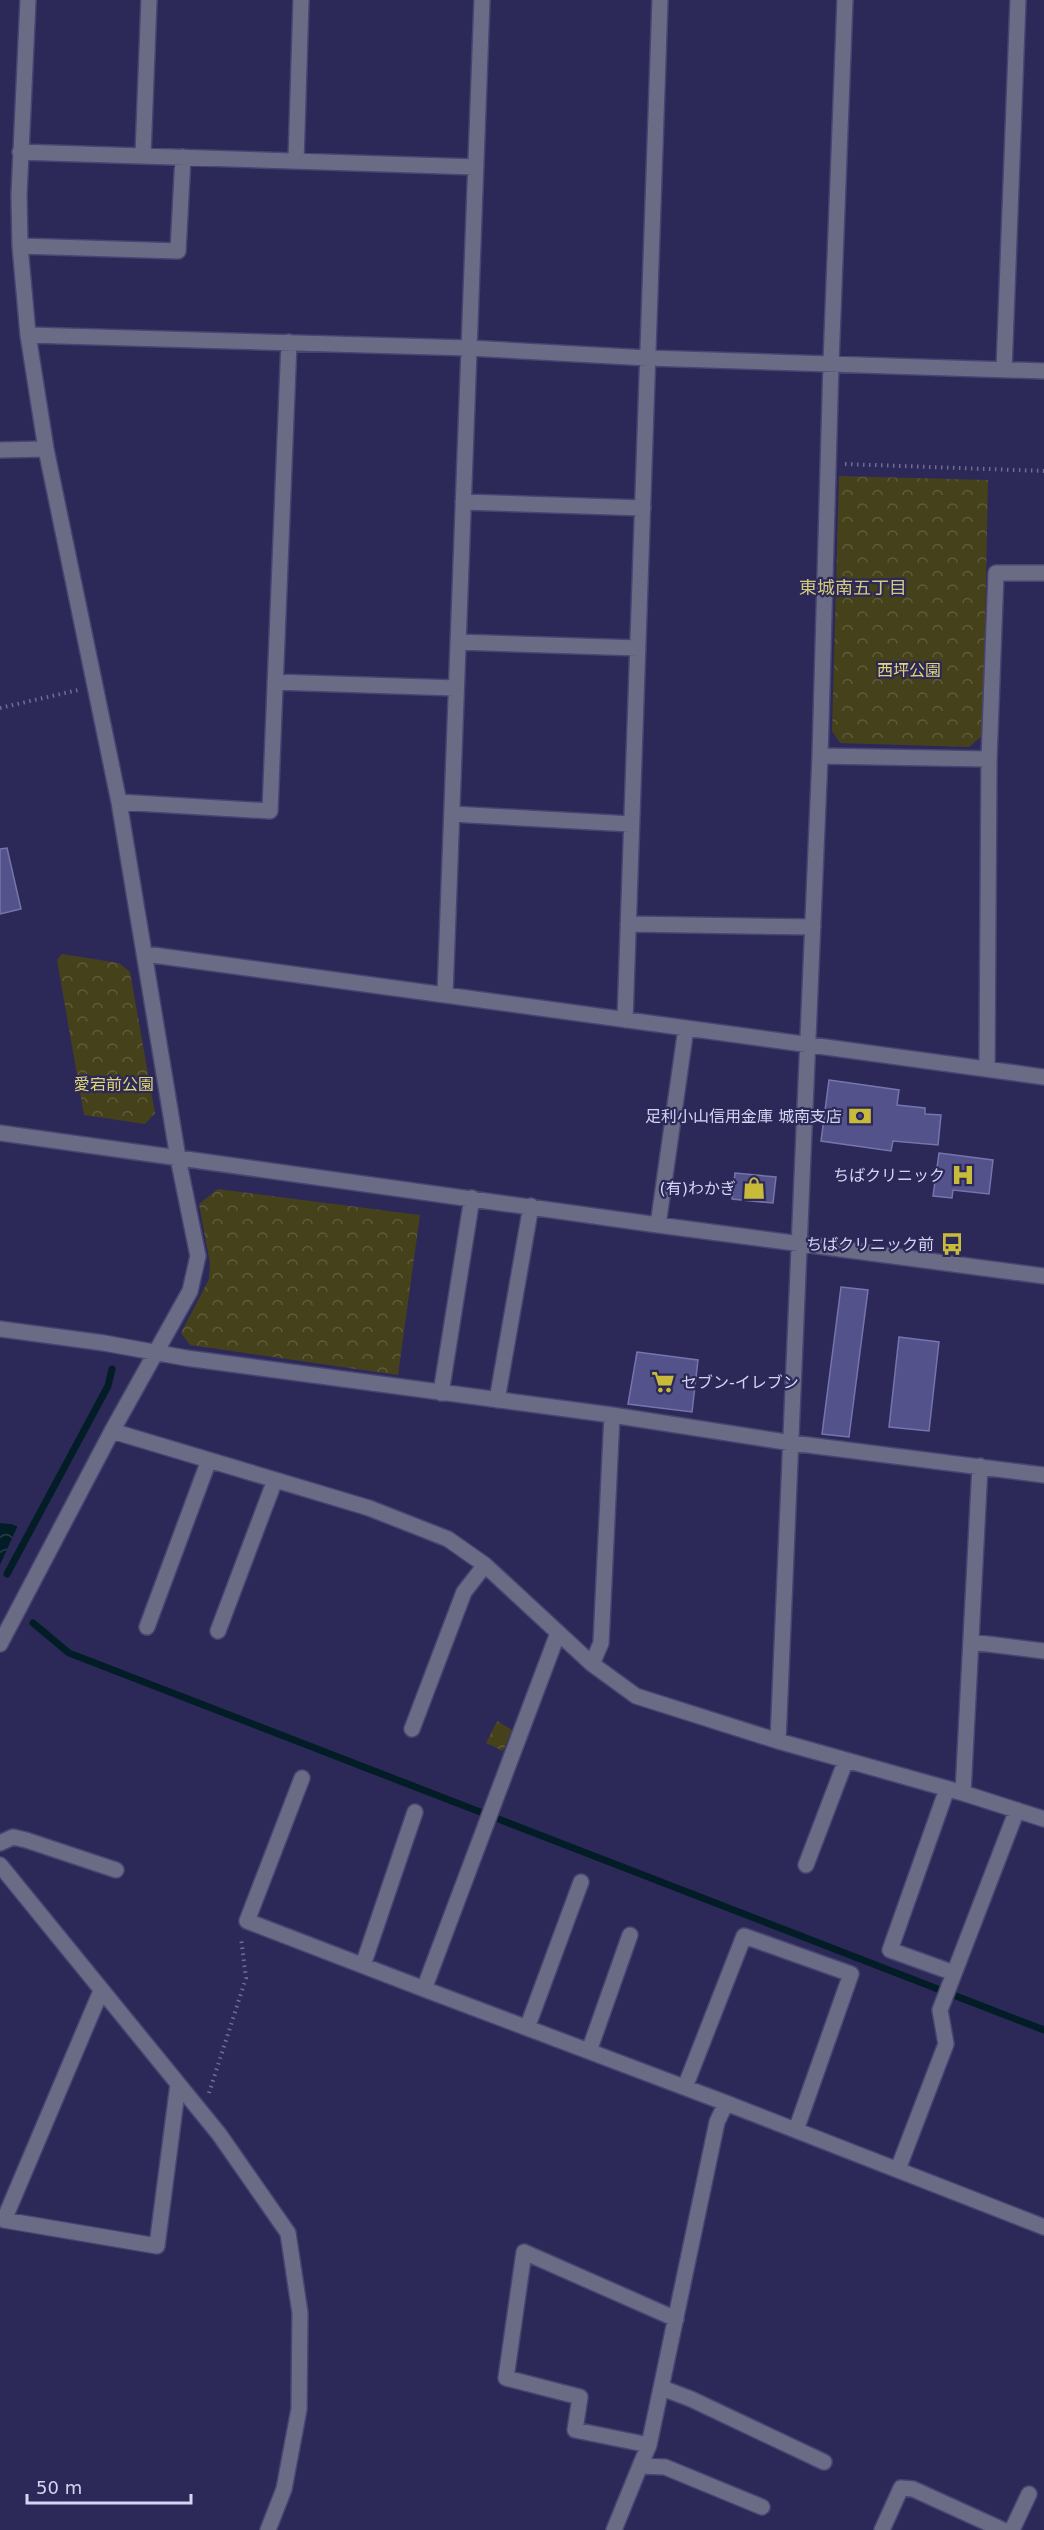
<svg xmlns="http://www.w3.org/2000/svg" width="1044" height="2530" font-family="'DejaVu Sans','Noto Sans JP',sans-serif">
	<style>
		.park { fill: url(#park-crowns) }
		.water { fill: url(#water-waves) }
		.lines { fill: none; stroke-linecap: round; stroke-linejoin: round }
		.stream { stroke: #031d26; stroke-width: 7 }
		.building { fill: #53528b; stroke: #7575ac; stroke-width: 1.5 }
		.minor-casing { stroke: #474572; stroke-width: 18 }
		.path { stroke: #6e6d96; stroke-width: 4; stroke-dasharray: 1.5 4.5; stroke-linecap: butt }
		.minor { stroke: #6a6c86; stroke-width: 15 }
		.labels { text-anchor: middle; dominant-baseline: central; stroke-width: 4.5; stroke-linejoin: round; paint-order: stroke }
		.park-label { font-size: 16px; fill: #e1d674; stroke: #2c2959 }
		.poi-label { font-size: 16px; fill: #d3d5f3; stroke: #2c2959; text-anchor: end }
		.neighbourhood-label { font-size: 18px; fill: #d3ca7c; stroke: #2c2959 }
	</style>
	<defs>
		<pattern id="park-crowns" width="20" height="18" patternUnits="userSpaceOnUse" patternTransform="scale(1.5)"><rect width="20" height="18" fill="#45411b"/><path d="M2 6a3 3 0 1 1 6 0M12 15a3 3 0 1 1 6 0" fill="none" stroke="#5f5c3d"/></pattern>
		<pattern id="water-waves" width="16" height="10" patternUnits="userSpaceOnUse" patternTransform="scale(1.5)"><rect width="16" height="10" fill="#031d26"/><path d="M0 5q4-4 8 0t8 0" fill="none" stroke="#273d46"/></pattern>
	</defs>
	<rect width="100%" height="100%" fill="#2c2959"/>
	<!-- park -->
	<path class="park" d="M 839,476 L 988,480 L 983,735 L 969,747 L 840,743 L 832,731 Z
		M 62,954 L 119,963 L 130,972 L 155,1113 L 145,1124 L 84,1115 L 57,960 Z
		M 218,1189 L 420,1215 L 398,1375 L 190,1345 L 181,1333 L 209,1279 L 210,1263 L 199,1204 Z
		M 497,1721 L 512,1730 L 503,1751 L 486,1743 Z"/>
	<!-- water -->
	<path class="water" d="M 0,1523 L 18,1525 L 0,1565 Z"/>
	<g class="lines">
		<!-- stream -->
		<path class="stream" d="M 7,1574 L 108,1386 L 112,1369
			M 33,1623 L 69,1653 L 1044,2030"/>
	</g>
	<!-- building -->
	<path class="building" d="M 7,848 L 21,909 L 0,914 L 0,849 Z
		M 829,1080 L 899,1090 L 897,1105 L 925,1108 L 925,1114 L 941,1115 L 938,1145 L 893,1141 L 891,1151 L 821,1141 Z
		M 939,1153 L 993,1160 L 989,1194 L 953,1190 L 952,1198 L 933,1196 Z
		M 735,1173 L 776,1177 L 773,1203 L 732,1199 Z
		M 841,1287 L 868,1290 L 849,1437 L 822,1434 Z
		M 899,1337 L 939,1342 L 929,1431 L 889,1427 Z
		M 637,1352 L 698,1360 L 692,1412 L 628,1404 Z"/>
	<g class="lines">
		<!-- minor casing -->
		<g class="minor-casing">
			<path id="minor" d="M 20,152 L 476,167
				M 143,155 L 149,0
				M 296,161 L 301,0
				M 20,246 L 178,251 L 183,157
				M 28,335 L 469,348 L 648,358 L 1044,371
				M 1004,370 L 1018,0
				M 0,450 L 46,449
				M 463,502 L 643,508
				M 458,642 L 638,648
				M 275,682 L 456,688
				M 820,756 L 989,759
				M 119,802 L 270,811 L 289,342
				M 452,814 L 631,824
				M 628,924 L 813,927
				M 145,954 L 1044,1077
				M 445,995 L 482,0
				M 625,1020 L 660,0
				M 987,1069 L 989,759 L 996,573 L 1044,573
				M 0,1133 L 658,1225 L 1044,1276
				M 658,1225 L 686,1028
				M 0,1329 L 104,1343 L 186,1358 L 612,1415 L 792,1443 L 1044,1475
				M 441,1393 L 472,1198
				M 497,1400 L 531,1206
				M 112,1431 L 369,1508 L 448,1539 L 485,1565 L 592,1664 L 636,1696 L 778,1741 L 963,1793 L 1044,1819
				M 147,1627 L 209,1460
				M 218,1631 L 275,1480
				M 558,1633 L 424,1989 L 726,2103 L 1044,2227
				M 971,1642 L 1044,1651
				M 0,1644 L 112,1431 L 190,1291 L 198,1256 L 178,1158 L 119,802 L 46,449 L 28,335 L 20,246 L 19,195 L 28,0
				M 592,1664 L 601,1643 L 612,1415
				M 412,1729 L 464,1592 L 485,1565
				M 778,1741 L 820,756 L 831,363 L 845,0
				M 302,1778 L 247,1921 L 424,1989
				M 947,1789 L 890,1950 L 954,1973
				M 963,1793 L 980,1466
				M 0,1843 L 13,1837 L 26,1840 L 116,1870
				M 0,1865 L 219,2134 L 288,2233 L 300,2313 L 299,2409 L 284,2489 L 268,2530
				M 806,1865 L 846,1760
				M 363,1965 L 415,1812
				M 101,1991 L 4,2220 L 157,2246 L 178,2084
				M 527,2028 L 581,1882
				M 589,2051 L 630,1935
				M 685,2087 L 744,1936 L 851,1974 L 796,2130
				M 898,2169 L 946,2044 L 940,2010 L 1017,1810
				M 662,2388 L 691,2399 L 824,2462
				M 649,2445 L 575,2430 L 580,2397 L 506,2378 L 524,2252 L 676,2319
				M 640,2466 L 649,2445 L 717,2122 L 726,2103
				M 614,2530 L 640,2466 L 665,2467 L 762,2507
				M 882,2530 L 901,2488 L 913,2489 L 1003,2530
				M 1012,2530 L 1029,2494"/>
		</g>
		<!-- path -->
		<path class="path" d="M 845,464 L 1044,471
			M 0,708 L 78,690
			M 209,2093 L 246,1978 L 241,1938"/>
		<!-- minor -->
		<use href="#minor" class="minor"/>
	</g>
	<!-- icons -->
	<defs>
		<g id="bank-bare" transform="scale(1.8)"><path d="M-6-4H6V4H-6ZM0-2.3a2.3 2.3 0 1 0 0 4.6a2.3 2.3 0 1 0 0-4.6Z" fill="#c9bb3a" stroke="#2c2959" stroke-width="2.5" paint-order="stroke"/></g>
		<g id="hospital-bare" transform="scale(1.8)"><path d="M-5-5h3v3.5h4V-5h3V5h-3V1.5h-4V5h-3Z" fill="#c9bb3a" stroke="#2c2959" stroke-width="2.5" paint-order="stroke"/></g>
		<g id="shop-bare" transform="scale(1.8)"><path d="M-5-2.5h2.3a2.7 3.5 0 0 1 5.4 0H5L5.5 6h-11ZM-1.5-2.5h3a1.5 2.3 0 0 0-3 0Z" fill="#c9bb3a" stroke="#2c2959" stroke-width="2.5" paint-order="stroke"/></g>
		<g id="bus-bare" transform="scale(1.8)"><path d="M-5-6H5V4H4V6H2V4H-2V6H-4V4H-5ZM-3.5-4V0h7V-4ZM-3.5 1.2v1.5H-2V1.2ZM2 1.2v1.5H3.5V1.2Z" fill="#c9bb3a" stroke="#2c2959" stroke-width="2.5" paint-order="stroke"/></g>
		<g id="supermarket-bare" transform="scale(1.8)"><path d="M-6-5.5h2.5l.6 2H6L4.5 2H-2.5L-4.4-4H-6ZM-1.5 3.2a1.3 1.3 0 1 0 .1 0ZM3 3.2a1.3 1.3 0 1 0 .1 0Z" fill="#c9bb3a" stroke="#2c2959" stroke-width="2.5" paint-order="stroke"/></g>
	</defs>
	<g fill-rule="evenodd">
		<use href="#bank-bare" x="860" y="1116"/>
		<use href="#hospital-bare" x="963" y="1175"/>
		<use href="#shop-bare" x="754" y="1188"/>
		<use href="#bus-bare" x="952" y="1244"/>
		<use href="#supermarket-bare" x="663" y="1382"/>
	</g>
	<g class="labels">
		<!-- park labels -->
		<g class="park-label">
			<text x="909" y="670">西坪公園</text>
			<text x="114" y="1084">愛宕前公園</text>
		</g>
		<!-- poi labels -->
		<g class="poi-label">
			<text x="842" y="1116">足利小山信用金庫 城南支店</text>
			<text x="945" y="1175">ちばクリニック</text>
			<text x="736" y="1188">(有)わかぎ</text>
			<text x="934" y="1244">ちばクリニック前</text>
			<text x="681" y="1382" text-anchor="start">セブン-イレブン</text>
		</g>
		<!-- neighbourhood labels -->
		<g class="neighbourhood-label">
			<text x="853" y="587">東城南五丁目</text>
		</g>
	</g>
	<!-- scale -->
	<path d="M27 2494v9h164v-9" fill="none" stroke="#d3d5f3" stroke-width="3"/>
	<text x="36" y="2494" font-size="18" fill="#d3d5f3" stroke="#2c2959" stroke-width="4.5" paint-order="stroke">50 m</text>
</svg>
